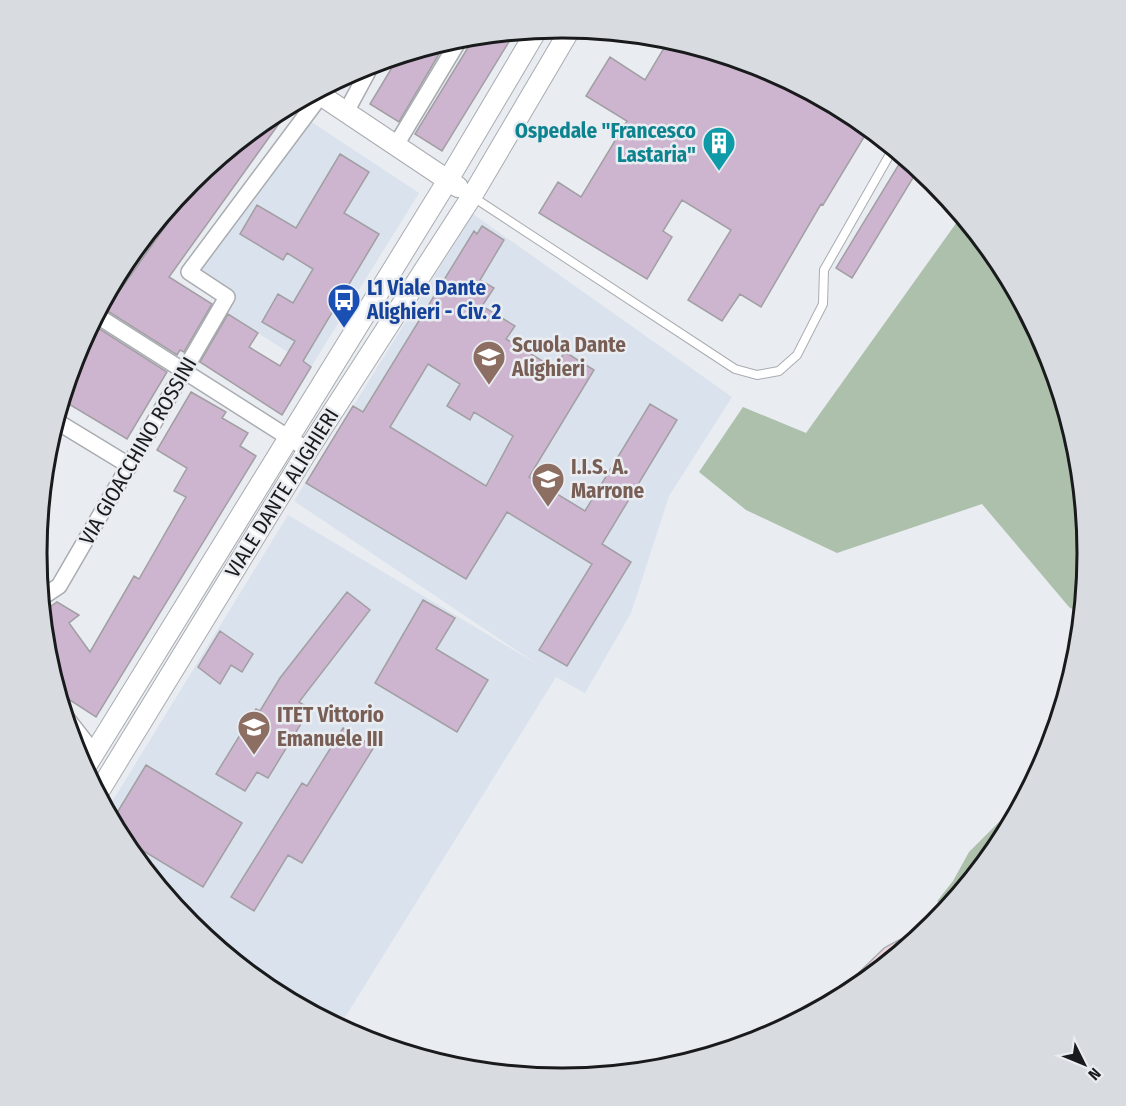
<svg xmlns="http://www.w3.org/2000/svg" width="1126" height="1106" font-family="'Fira Sans Condensed',sans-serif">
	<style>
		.built { fill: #dae2ed }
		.green { fill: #adc0ab }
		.building { fill: #cdb5d0; stroke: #a29fa3; stroke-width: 1.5; fill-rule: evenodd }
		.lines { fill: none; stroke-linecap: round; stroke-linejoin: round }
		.service-casing { stroke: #a9acb1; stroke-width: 10 }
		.minor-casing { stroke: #a9acb1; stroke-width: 18 }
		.tertiary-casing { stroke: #a9acb1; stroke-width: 22 }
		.secondary-casing { stroke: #a9acb1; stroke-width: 24 }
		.service { stroke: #fff; stroke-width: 8 }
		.minor { stroke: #fff; stroke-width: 15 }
		.tertiary { stroke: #fff; stroke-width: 20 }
		.secondary { stroke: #efd5dd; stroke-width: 21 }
		.labels { text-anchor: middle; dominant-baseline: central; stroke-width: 5; stroke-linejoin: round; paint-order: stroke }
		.culture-label { font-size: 21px; font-weight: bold; fill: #0d838f; stroke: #e9ecf1; text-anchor: end }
		.transit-label { font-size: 21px; font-weight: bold; fill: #164399; stroke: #e9ecf1; text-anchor: start }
		.education-label { font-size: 21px; font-weight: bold; fill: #785e54; stroke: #e9ecf1; text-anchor: start }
		.street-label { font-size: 21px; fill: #191a1c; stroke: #e9ecf1 }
		.rim { fill: none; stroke: #191a1c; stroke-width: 3 }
	</style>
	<rect width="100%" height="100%" fill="#e9ecf1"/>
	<!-- built -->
	<path class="built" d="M 310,121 L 419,193 L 311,367 L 222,310 L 229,297 L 192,271 Z
		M 473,214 L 732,397 L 669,496 L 631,613 L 585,693 L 556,677 L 339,1027 L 258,980 L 191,925 L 125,845 L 107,810 L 288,515 L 540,666 L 294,501 Z"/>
	<!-- green -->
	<path class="green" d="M 962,215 L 1001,261 L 1049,352 L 1079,451 L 1089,553 L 1083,616 L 1069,607 L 982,504 L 837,553 L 746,510 L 699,472 L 743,407 L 806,433 Z
		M 1032,777 L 1037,777 L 1000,846 L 933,926 L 938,900 L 953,881 L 969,852 L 1006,815 Z"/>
	<!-- building -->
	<path class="building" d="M 515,32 L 442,151 L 415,134 L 475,36 Z
		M 674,40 L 765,67 L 839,107 L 835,112 L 867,132 L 823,205 L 821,204 L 761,307 L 740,294 L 722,321 L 688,300 L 731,230 L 682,200 L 663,231 L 672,237 L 647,279 L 539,213 L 558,182 L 581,197 L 627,121 L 586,96 L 610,57 L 645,80 L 667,43 L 670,45 Z
		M 428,47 L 439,54 L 399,122 L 370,104 L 399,56 Z
		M 293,104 L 169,277 L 212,304 L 184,352 L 180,350 L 177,355 L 106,310 L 206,169 L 271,115 Z
		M 340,154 L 369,172 L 344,213 L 379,234 L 303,361 L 311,367 L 282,415 L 200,362 L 228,314 L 258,333 L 249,347 L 280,366 L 295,341 L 262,322 L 278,294 L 293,303 L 313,269 L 287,253 L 283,260 L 240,234 L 257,205 L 296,228 Z
		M 904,156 L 919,168 L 852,278 L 836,268 Z
		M 482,226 L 504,240 L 480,280 L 494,288 L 482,306 L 515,326 L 506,339 L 554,368 L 565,352 L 594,370 L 529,477 L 585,511 L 650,404 L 677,420 L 602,544 L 631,562 L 567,666 L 539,650 L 592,564 L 507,512 L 466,579 L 306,483 L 353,406 L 363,412 L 474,231 L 477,234 ZM 428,364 L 460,384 L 447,406 L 470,420 L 474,412 L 513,436 L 486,486 L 390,427 Z
		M 95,326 L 167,372 L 127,439 L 62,400 L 77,353 Z
		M 191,392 L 226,412 L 222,418 L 248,433 L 240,446 L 256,456 L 96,717 L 59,693 L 56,684 L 63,680 L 47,655 L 43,612 L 57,602 L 79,615 L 69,623 L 90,652 L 134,576 L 139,579 L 186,497 L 174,491 L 187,468 L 157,450 Z
		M 347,592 L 370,610 L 299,702 L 310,709 L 268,778 L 257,772 L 245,791 L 216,774 L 256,709 L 260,711 L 280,678 Z
		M 423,600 L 455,618 L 436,649 L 488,680 L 457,732 L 375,683 Z
		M 220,631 L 253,654 L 242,672 L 231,665 L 220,684 L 198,667 Z
		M 343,728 L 374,747 L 302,863 L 288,855 L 254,911 L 231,897 L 302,783 L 307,786 Z
		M 146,765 L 242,823 L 203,887 L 122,838 L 112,821 Z"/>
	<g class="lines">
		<!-- service casing -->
		<g class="service-casing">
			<path id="service" d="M 473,197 L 735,369 L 757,375 L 779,371 L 797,355 L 823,304 L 824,270 L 894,147"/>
		</g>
		<!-- minor casing -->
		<g class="minor-casing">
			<path id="minor" d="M 346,112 L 372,64
				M 396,145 L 461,37
				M 120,271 L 135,250
				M 96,315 L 308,450
				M 56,421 L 130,466
				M 41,598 L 59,586 L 227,297 L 189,272 L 321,95
				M 65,716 L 94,753"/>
		</g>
		<!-- tertiary casing -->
		<g class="tertiary-casing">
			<path id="tertiary" d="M 316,92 L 458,187
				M 85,768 L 448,180 L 537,30
				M 98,793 L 308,450 L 472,196 L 571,28"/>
		</g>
		<!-- secondary casing -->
		<g class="secondary-casing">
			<path id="secondary" d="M 859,988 L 891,957 L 904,950"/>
		</g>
		<!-- service -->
		<use href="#service" class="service"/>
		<!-- minor -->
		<use href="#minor" class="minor"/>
		<!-- tertiary -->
		<use href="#tertiary" class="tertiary"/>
		<!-- secondary -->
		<use href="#secondary" class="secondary"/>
	</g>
	<!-- icons -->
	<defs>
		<g id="building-pin" transform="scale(1.725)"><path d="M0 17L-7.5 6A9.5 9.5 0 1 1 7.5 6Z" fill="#0f9aa8" stroke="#e9ecf1"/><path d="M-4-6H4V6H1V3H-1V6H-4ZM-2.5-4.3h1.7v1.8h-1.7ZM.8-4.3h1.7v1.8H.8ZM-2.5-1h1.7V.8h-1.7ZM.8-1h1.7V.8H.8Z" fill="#fff"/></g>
		<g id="bus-pin" transform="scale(1.725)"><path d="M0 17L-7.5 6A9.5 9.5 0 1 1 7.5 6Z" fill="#1a4fb4" stroke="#e9ecf1"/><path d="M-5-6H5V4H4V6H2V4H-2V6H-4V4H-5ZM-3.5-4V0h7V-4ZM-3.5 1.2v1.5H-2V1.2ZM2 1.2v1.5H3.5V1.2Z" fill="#fff"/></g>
		<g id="school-pin" transform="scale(1.725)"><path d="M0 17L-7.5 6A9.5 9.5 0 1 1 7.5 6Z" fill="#8d6e63" stroke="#e9ecf1"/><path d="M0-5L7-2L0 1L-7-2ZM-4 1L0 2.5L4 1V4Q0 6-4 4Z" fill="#fff"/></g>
	</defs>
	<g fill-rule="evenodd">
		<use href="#building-pin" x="719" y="143"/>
		<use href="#bus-pin" x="344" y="300"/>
		<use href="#school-pin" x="489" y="357"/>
		<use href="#school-pin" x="548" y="479"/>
		<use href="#school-pin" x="254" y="727"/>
	</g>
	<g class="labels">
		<!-- culture labels -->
		<g class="culture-label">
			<text x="696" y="131">Ospedale "Francesco<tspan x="696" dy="24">Lastaria"</tspan></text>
		</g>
		<!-- transit labels -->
		<g class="transit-label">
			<text x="367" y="288">L1 Viale Dante<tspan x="367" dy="24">Alighieri - Civ. 2</tspan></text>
		</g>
		<!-- education labels -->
		<g class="education-label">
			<text x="512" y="345">Scuola Dante<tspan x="512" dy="24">Alighieri</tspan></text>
			<text x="571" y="467">I.I.S. A.<tspan x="571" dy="24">Marrone</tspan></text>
			<text x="277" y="715">ITET Vittorio<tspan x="277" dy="24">Emanuele III</tspan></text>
		</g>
		<!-- street labels -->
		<g class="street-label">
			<text transform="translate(138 451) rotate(-60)">VIA GIOACCHINO ROSSINI</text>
			<text transform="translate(282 493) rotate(-58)">VIALE DANTE ALIGHIERI</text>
		</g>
	</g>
	<!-- crop -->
	<path d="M0 0H1126V1106H0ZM47 553a515 515 0 1 1 1030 0a515 515 0 1 1-1030 0Z" fill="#d8dbe0" fill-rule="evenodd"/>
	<path class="rim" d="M47 553a515 515 0 1 1 1030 0a515 515 0 1 1-1030 0Z"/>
	<!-- north arrow -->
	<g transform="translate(1084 1064) rotate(133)" stroke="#e9ecf1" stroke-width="4.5" paint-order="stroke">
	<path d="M0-4.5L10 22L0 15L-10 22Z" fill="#191a1c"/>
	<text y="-9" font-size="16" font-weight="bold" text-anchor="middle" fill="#191a1c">N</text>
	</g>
</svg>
